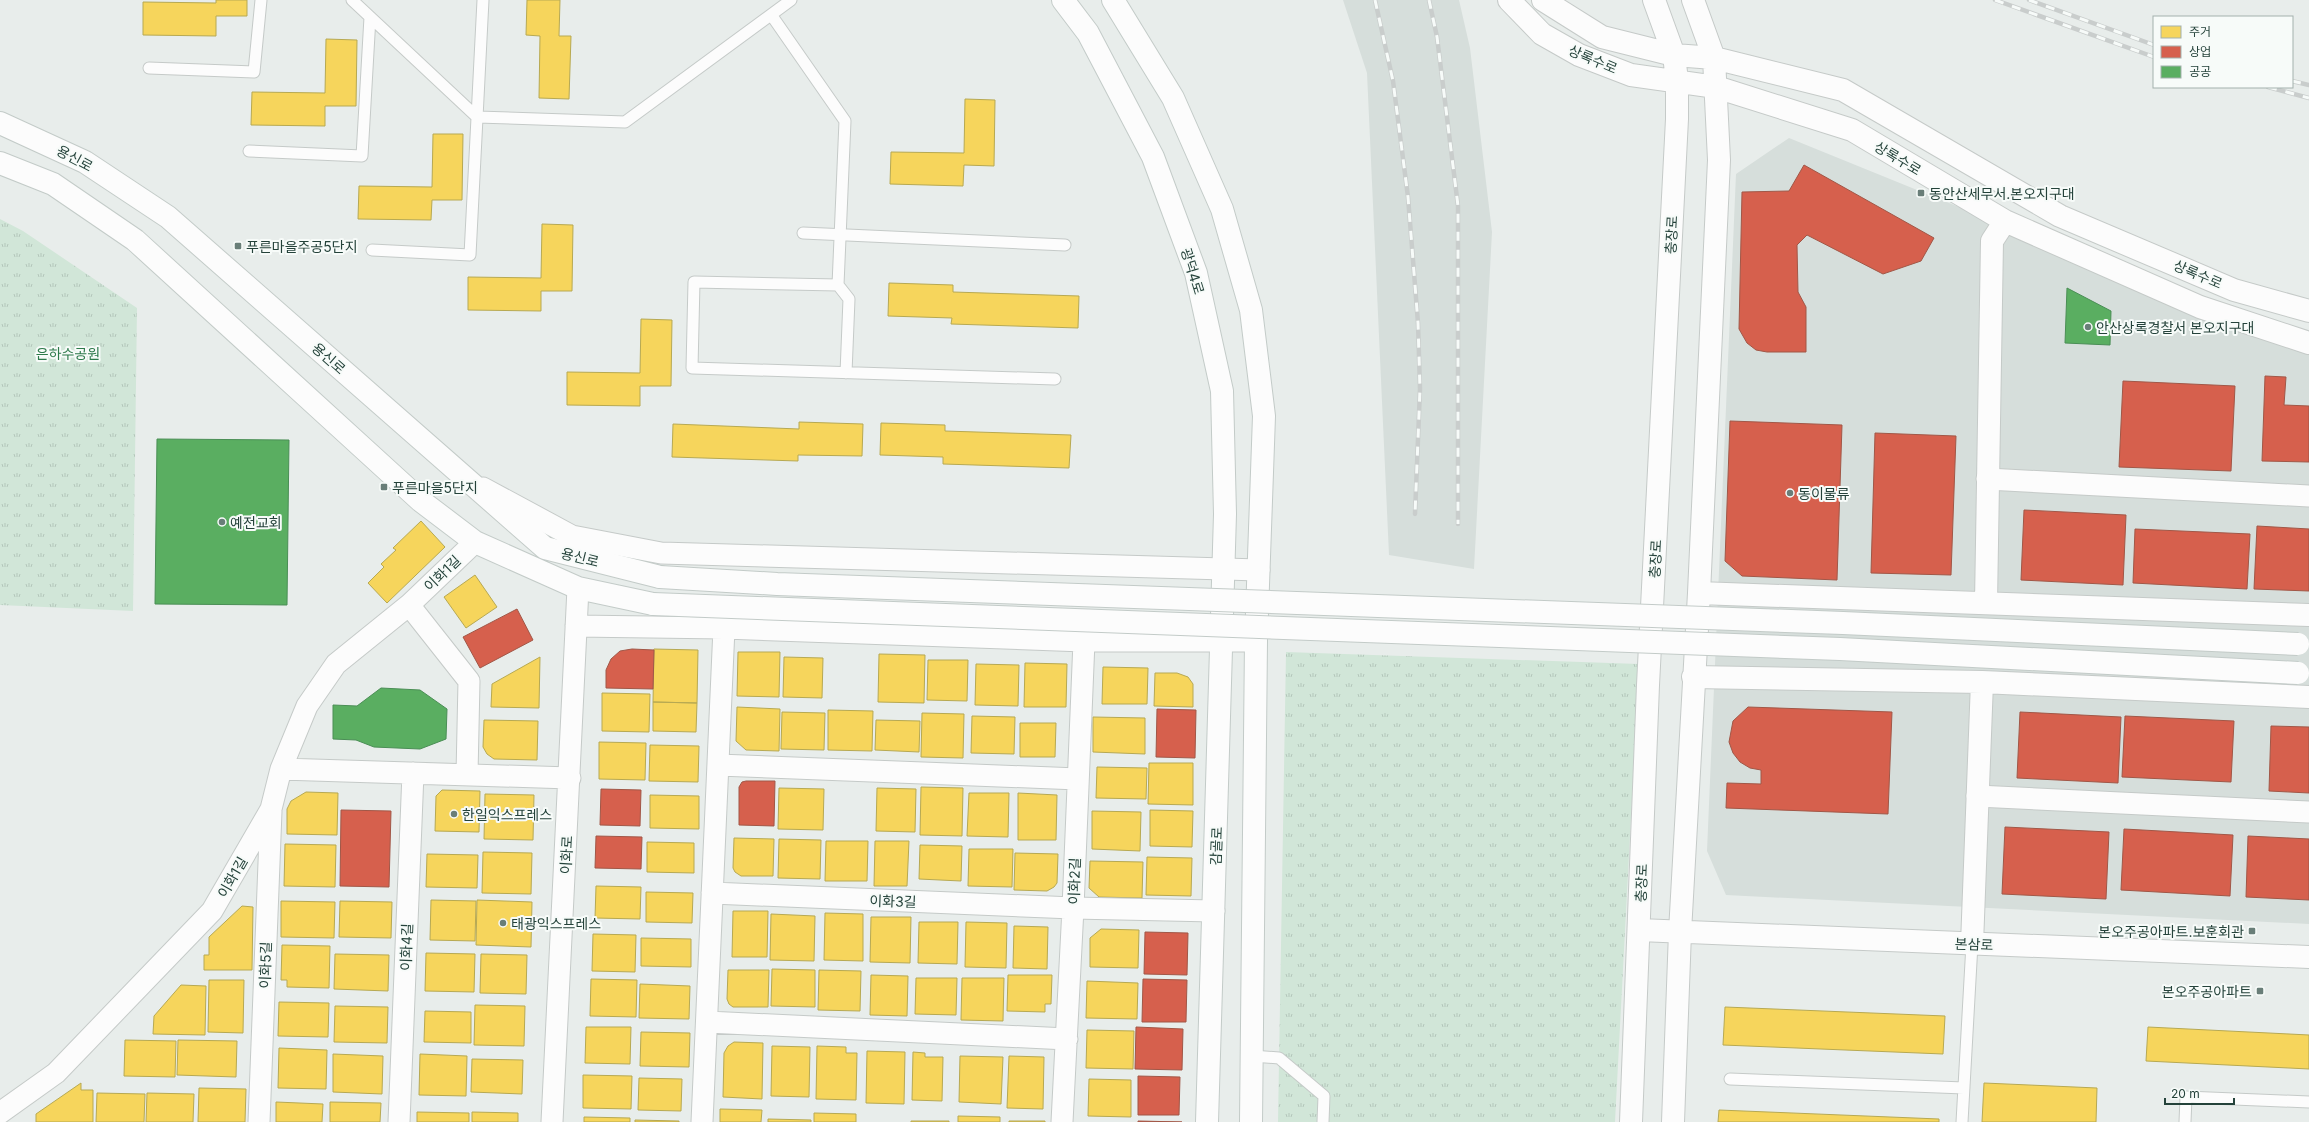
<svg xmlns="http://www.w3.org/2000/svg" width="2309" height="1122" font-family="Inter,'Noto Sans KR',sans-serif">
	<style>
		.built { fill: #d6dedb }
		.grass { fill: url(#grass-tufts) }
		.homes { fill: #f6d55c; stroke: #b7a952 }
		.shops { fill: #d6604d; stroke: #a15747 }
		.public { fill: #5aae61; stroke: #4a8e55 }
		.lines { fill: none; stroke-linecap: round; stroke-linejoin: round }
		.service-casing { stroke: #c5cac8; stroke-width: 13 }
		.minor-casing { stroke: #c5cac8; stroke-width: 23 }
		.tertiary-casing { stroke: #c5cac8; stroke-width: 24 }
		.secondary-casing { stroke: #c3cbc8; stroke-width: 24 }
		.service { stroke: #fcfcfc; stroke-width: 11 }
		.minor { stroke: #fcfcfc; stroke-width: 21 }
		.tertiary { stroke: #fcfcfc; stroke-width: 22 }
		.secondary { stroke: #fcfcfc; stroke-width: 22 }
		.rail-casing { stroke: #c9cdcc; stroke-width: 4.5 }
		.rail { stroke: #f7fbf9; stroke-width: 3; stroke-dasharray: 9; stroke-linecap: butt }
		.secondary-bridge-casing { stroke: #c3cbc8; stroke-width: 24; stroke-linecap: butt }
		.secondary-bridge { stroke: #fcfcfc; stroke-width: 22 }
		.poi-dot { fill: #697e78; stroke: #f7fbf9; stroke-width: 1.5 }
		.labels { text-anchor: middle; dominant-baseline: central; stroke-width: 4; stroke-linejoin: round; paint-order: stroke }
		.street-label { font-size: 14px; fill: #24423a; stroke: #f7fbf9 }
		.poi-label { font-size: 14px; fill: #24423a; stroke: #f7fbf9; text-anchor: start }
		.park-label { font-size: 14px; fill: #2d7a4b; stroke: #f7fbf9 }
	</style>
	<defs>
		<pattern id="grass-tufts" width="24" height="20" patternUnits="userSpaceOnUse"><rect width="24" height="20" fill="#d1e6d8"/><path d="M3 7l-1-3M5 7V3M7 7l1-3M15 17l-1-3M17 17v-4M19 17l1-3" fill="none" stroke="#b3c6ba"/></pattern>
	</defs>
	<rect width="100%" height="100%" fill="#e8edeb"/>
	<!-- built -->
	<path class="built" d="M 1343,0 L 1459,0 L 1470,48 L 1492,232 L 1474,569 L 1389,555 L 1367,73 Z
		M 1789,138 L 2309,349 L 2309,924 L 1726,895 L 1707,851 L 1736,174 Z"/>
	<!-- grass -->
	<path class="grass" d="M 0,219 L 23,231 L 137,308 L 133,611 L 0,605 Z
		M 1286,652 L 1639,664 L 1615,1122 L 1278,1122 Z"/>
	<!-- homes -->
	<path class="homes" d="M 216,0 L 247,0 L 247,16 L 216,16 L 216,36 L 143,35 L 143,2 L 216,3 Z
		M 527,0 L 560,0 L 559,36 L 571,36 L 569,99 L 539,98 L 540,36 L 526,35 Z
		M 326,39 L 357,40 L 356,106 L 325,106 L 325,126 L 251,125 L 252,92 L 325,93 Z
		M 965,99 L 995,100 L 994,166 L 964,165 L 963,186 L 890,184 L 891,152 L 964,153 Z
		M 433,134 L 463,134 L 462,200 L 432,200 L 431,220 L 358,219 L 359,186 L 432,187 Z
		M 542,224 L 573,225 L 572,291 L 541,291 L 541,311 L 468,310 L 468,277 L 541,278 Z
		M 889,283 L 953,285 L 953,292 L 1079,296 L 1078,328 L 951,324 L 952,318 L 888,316 Z
		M 641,319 L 672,320 L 671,386 L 640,386 L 640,406 L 567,405 L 567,372 L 640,373 Z
		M 799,422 L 863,424 L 862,456 L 798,455 L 798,461 L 672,457 L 673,424 L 799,429 Z
		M 881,423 L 945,425 L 945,431 L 1071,435 L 1069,468 L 943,464 L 943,457 L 880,455 Z
		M 421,521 L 445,547 L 387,603 L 368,583 L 384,567 L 381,564 L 396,550 L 393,548 Z
		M 475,575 L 497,607 L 466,628 L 444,597 Z
		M 654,649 L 698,650 L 697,703 L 653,702 Z
		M 738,652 L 780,652 L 779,697 L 737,696 Z
		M 879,654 L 925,655 L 924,703 L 878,702 Z
		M 540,657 L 539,708 L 491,707 L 492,684 Z
		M 784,657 L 823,658 L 822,698 L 783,697 Z
		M 928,660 L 968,660 L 967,701 L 927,700 Z
		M 1025,663 L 1067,664 L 1066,707 L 1024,707 Z
		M 976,664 L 1019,665 L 1018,706 L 975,705 Z
		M 1103,667 L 1148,668 L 1147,704 L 1102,704 Z
		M 1155,673 L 1177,673 L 1188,677 L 1193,684 L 1193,707 L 1154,706 Z
		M 602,693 L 650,694 L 649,732 L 602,731 Z
		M 653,702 L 697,703 L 696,732 L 653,731 Z
		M 737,707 L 780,709 L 779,751 L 746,750 L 736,741 Z
		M 828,710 L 873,711 L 872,751 L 828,750 Z
		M 782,712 L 825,713 L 824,750 L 781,749 Z
		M 922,713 L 964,714 L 963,758 L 921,757 Z
		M 972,716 L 1015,717 L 1014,754 L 971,753 Z
		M 1093,717 L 1145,718 L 1145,754 L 1093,752 Z
		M 484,720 L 538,721 L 537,760 L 494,759 L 487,754 L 483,747 Z
		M 876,720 L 920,721 L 919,752 L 875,750 Z
		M 1020,723 L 1056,723 L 1055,757 L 1020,757 Z
		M 599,742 L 646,743 L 645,780 L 599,779 Z
		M 650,745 L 699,746 L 698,782 L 649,781 Z
		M 1149,763 L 1193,763 L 1193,805 L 1148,804 Z
		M 1097,767 L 1147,768 L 1146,799 L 1096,798 Z
		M 921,787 L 963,788 L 962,836 L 920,835 Z
		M 779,788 L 824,789 L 823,830 L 778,829 Z
		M 877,788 L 916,789 L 915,832 L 876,831 Z
		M 442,790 L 480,791 L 479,832 L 435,831 L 436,796 Z
		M 306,792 L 338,793 L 337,835 L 287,834 L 287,809 L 291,801 Z
		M 969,793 L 1009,793 L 1008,837 L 967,836 Z
		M 1018,793 L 1057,795 L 1056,840 L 1018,840 Z
		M 485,794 L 534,795 L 533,840 L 484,839 Z
		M 650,795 L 699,796 L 699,829 L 650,828 Z
		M 1150,810 L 1193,811 L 1192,847 L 1150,846 Z
		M 1092,811 L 1141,812 L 1140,851 L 1092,849 Z
		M 734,838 L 774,839 L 773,876 L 741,876 L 735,872 L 733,868 Z
		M 779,839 L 821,840 L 820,879 L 778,878 Z
		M 826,841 L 868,841 L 867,881 L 825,881 Z
		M 875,841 L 909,841 L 907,886 L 874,886 Z
		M 647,842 L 694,843 L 694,873 L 647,872 Z
		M 285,844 L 336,845 L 335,887 L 284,886 Z
		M 920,845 L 962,846 L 961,881 L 919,879 Z
		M 969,849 L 1013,849 L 1012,887 L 968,886 Z
		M 483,852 L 532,853 L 531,894 L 482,893 Z
		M 1015,853 L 1058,854 L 1057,883 L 1054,887 L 1047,891 L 1014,890 Z
		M 427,854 L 478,855 L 477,888 L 426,887 Z
		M 1147,857 L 1192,858 L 1191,896 L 1146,895 Z
		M 1090,861 L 1143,862 L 1142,898 L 1099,897 L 1089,888 Z
		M 596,886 L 641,887 L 640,919 L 595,918 Z
		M 646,892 L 693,893 L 692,923 L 646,922 Z
		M 431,900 L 476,901 L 475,941 L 430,940 Z
		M 477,900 L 532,902 L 531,947 L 476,945 Z
		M 281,901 L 335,902 L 334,938 L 281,937 Z
		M 340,901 L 392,902 L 391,938 L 339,937 Z
		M 242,906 L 253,907 L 252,970 L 204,970 L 204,955 L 209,955 L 209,937 Z
		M 733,911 L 768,911 L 767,957 L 732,957 Z
		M 825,913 L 863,914 L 863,961 L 824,960 Z
		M 771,914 L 815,916 L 814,961 L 770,960 Z
		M 871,917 L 911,917 L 910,963 L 870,962 Z
		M 919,922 L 958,922 L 957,964 L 918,963 Z
		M 966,922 L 1007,923 L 1006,968 L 965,967 Z
		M 1014,926 L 1048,927 L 1047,969 L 1013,968 Z
		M 1101,929 L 1139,930 L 1138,968 L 1090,967 L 1090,938 Z
		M 593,934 L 636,935 L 635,972 L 592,971 Z
		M 641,938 L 691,939 L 691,967 L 641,966 Z
		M 282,945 L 330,946 L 329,988 L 287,987 L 287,980 L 281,980 Z
		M 426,953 L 475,954 L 474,992 L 425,991 Z
		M 335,954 L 389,955 L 388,991 L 334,989 Z
		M 481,954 L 527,955 L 526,994 L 480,993 Z
		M 772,969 L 815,970 L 815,1007 L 771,1006 Z
		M 728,970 L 769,970 L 768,1007 L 733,1007 L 729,1004 L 727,999 Z
		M 819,970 L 861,971 L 860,1011 L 818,1010 Z
		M 871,975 L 908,976 L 907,1016 L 870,1015 Z
		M 1008,975 L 1052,975 L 1051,1004 L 1045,1004 L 1045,1012 L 1007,1011 Z
		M 916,978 L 957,978 L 956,1015 L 915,1014 Z
		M 962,978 L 1004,978 L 1003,1021 L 961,1020 Z
		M 591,979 L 637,980 L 636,1017 L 590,1016 Z
		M 209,980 L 244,980 L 243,1033 L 208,1032 Z
		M 1087,981 L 1138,983 L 1137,1019 L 1086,1018 Z
		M 640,984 L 690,986 L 689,1019 L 639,1018 Z
		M 181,985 L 206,986 L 205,1035 L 153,1034 L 154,1016 Z
		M 279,1002 L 329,1003 L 328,1037 L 278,1036 Z
		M 475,1005 L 525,1006 L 524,1046 L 474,1045 Z
		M 335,1006 L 388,1007 L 387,1043 L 334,1042 Z
		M 1725,1007 L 1945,1016 L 1943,1054 L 1723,1045 Z
		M 425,1011 L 471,1012 L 471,1043 L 424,1042 Z
		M 586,1027 L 631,1027 L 630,1064 L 585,1063 Z
		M 2148,1027 L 2309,1035 L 2309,1069 L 2146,1061 Z
		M 1087,1030 L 1134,1031 L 1133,1069 L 1086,1068 Z
		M 641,1032 L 690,1033 L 689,1067 L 640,1066 Z
		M 125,1040 L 176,1041 L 175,1077 L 124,1076 Z
		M 178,1040 L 237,1041 L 236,1077 L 177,1075 Z
		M 734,1042 L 763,1043 L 762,1099 L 723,1097 L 724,1053 L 728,1046 Z
		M 772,1046 L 810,1047 L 809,1097 L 771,1096 Z
		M 817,1046 L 846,1047 L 846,1053 L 857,1053 L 856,1100 L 816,1099 Z
		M 279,1048 L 327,1050 L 326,1089 L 278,1088 Z
		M 867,1051 L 905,1052 L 904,1104 L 866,1103 Z
		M 913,1052 L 925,1053 L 925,1057 L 943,1057 L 942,1101 L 912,1100 Z
		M 333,1054 L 383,1056 L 382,1094 L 333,1092 Z
		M 420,1054 L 467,1056 L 466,1096 L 419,1095 Z
		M 960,1056 L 1003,1057 L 1001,1104 L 959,1102 Z
		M 1009,1056 L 1044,1057 L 1043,1109 L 1007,1108 Z
		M 472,1059 L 523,1060 L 522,1094 L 471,1092 Z
		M 583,1075 L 632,1076 L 631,1109 L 583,1108 Z
		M 639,1078 L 682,1079 L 681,1111 L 638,1110 Z
		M 1089,1079 L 1131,1080 L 1131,1117 L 1088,1116 Z
		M 81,1083 L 81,1090 L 93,1090 L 93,1122 L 36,1122 L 36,1114 Z
		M 1984,1083 L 2097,1088 L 2096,1122 L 1982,1122 Z
		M 199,1088 L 246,1089 L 245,1122 L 198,1122 Z
		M 97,1093 L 145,1094 L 144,1122 L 96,1122 Z
		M 147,1093 L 194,1094 L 193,1122 L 146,1122 Z
		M 276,1102 L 323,1104 L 322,1122 L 276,1122 Z
		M 330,1102 L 381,1103 L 380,1122 L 330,1122 Z
		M 720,1109 L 762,1110 L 761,1122 L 720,1122 Z
		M 1719,1110 L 1939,1119 L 1939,1122 L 1718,1122 Z
		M 417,1112 L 469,1113 L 469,1122 L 417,1122 Z
		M 472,1112 L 518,1113 L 518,1122 L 472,1122 Z
		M 814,1113 L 856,1114 L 856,1122 L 814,1122 Z
		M 958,1116 L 1000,1117 L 1000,1122 L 958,1122 Z
		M 584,1117 L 630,1118 L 630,1122 L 584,1122 Z
		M 768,1119 L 811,1120 L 811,1122 L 768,1122 Z
		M 635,1120 L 679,1121 L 679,1122 L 635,1122 Z
		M 911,1121 L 949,1121 L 949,1122 L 911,1122 Z
		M 1009,1121 L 1045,1121 L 1045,1122 L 1009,1122 Z"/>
	<!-- shops -->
	<path class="shops" d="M 1804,165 L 1934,238 L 1921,261 L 1883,274 L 1807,235 L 1797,245 L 1798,292 L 1806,307 L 1806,352 L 1767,352 L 1756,350 L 1747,343 L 1739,329 L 1742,192 L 1789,191 Z
		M 2265,376 L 2286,377 L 2284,405 L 2309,406 L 2309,462 L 2262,461 Z
		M 2123,381 L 2235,386 L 2231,471 L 2119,467 Z
		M 1730,421 L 1842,425 L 1837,580 L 1742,576 L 1725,561 Z
		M 1875,433 L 1956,436 L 1951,575 L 1871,573 Z
		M 2024,510 L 2126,515 L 2123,585 L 2021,580 Z
		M 2257,526 L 2309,529 L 2309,591 L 2254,589 Z
		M 2135,529 L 2250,534 L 2247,589 L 2133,583 Z
		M 517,609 L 533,640 L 480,668 L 463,637 Z
		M 632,649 L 654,650 L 653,689 L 606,688 L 606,670 L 611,659 L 620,651 Z
		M 1748,707 L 1892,712 L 1888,814 L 1726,808 L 1727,783 L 1761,784 L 1761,770 L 1750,768 L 1740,762 L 1733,753 L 1729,742 L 1733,721 Z
		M 1157,709 L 1196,710 L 1195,758 L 1156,757 Z
		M 2020,712 L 2121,717 L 2118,783 L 2017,778 Z
		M 2125,716 L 2234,721 L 2231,782 L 2122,777 Z
		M 2271,726 L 2309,727 L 2309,793 L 2269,791 Z
		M 746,781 L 775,781 L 774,826 L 739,825 L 739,787 L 742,782 Z
		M 601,789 L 641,790 L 640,826 L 600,825 Z
		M 341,810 L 391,811 L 389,887 L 340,886 Z
		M 2005,827 L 2109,832 L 2106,899 L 2002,894 Z
		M 2124,829 L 2233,835 L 2230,896 L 2121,890 Z
		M 596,836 L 642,837 L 641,869 L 595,868 Z
		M 2248,836 L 2309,839 L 2309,900 L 2246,897 Z
		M 1145,932 L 1188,933 L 1187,975 L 1144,974 Z
		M 1143,979 L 1187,980 L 1186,1022 L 1142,1022 Z
		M 1136,1027 L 1183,1029 L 1182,1070 L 1135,1069 Z
		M 1138,1076 L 1180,1077 L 1179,1115 L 1138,1115 Z
		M 1138,1121 L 1182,1122 L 1138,1122 Z"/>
	<!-- public -->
	<path class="public" d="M 2067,288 L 2111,311 L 2110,345 L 2065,343 Z
		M 157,439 L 289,440 L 287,605 L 155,604 Z
		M 381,688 L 420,690 L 447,709 L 446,739 L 420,749 L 374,747 L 356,740 L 333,739 L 333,705 L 357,706 Z"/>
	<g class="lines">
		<!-- service casing -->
		<g class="service-casing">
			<path id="service" d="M 352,0 L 477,117 L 625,122 L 791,0
				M 772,16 L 845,121 L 838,285 L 849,299 L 846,373
				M 149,68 L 254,72 L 261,0
				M 249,151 L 362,156 L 370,17
				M 803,233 L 1065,245
				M 372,250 L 470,255 L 483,0
				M 838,285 L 694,282 L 692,368 L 1055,379
				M 1252,1056 L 1279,1058 L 1324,1096 L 1323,1122
				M 1730,1079 L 1964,1088
				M 1962,1122 L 1972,944
				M 2185,1122 L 2186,1097 L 2309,1102"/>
		</g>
		<!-- minor casing -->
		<g class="minor-casing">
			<path id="minor" d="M 1987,479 L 2309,496
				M 483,488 L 572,536 L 661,553 L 1259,570
				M 409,605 L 469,681 L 467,775
				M 576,626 L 724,628 L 1084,641 L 1256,641
				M 718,765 L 1078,779
				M 281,769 L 570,778
				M 1977,796 L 2309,812
				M 712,893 L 1073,908 L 1214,911
				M 707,1022 L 1067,1039
				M 0,1113 L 56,1073 L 212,911 L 271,809 L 281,769 L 307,706 L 336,664 L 409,605 L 475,542
				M 259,1122 L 271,811
				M 399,1122 L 413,773
				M 552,1122 L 578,588
				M 702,1122 L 724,628
				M 1062,1122 L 1073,908 L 1084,641"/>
		</g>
		<!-- tertiary casing -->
		<g class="tertiary-casing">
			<path id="tertiary" d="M 1509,0 L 1542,34 L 1579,55 L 1631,75 L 1716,87 L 1852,130 L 2005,221 L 2200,307 L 2309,343
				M 1543,0 L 1602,37 L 1674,55 L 1714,58 L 1843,90 L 2060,216 L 2234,290 L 2309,311
				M 1699,593 L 2309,615
				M 1986,603 L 1992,241 L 2005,221
				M 1693,677 L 1982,682 L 2309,697
				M 1639,930 L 2309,957
				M 1972,944 L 1982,682
				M 1631,1122 L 1648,685 L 1677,119 L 1677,81 L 1674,55 L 1654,0
				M 1673,1122 L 1680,932 L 1699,593 L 1719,160 L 1714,58 L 1693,0"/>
		</g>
		<!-- secondary casing -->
		<g class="secondary-casing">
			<path id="secondary" d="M 1063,0 L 1088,33 L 1153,157 L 1196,273 L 1222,391 L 1225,514 L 1207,1122
				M 1113,0 L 1173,98 L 1222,209 L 1251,310 L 1264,416 L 1256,641 L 1251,1122
				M 0,123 L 85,162 L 168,217 L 545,548 L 660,577
				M 0,163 L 53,184 L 135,240 L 421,501 L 475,542 L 578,588 L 653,604"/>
		</g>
		<!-- service -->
		<use href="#service" class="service"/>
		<!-- minor -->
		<use href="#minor" class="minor"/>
		<!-- tertiary -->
		<use href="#tertiary" class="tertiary"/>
		<!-- secondary -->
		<use href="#secondary" class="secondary"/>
		<!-- rail casing -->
		<g class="rail-casing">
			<path id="rail" d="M 1375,0 L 1393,81 L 1408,197 L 1418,323 L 1420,389 L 1415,514
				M 1429,0 L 1437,37 L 1458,206 L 1458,524
				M 1995,0 L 2154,57
				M 2029,0 L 2154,45
				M 2292,81 L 2309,85
				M 2268,87 L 2309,98"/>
		</g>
		<!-- rail -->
		<use href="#rail" class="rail"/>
		<!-- secondary-bridge casing -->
		<g class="secondary-bridge-casing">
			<path id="secondary-bridge" d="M 660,577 L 777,584 L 1843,623 L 2298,644
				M 653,604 L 1840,649 L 2298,673"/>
		</g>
		<!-- secondary-bridge -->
		<use href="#secondary-bridge" class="secondary-bridge"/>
	</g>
	<!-- markers -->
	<g class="poi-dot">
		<rect x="1917" y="189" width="8" height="8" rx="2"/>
		<rect x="234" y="242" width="8" height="8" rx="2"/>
		<circle cx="2088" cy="327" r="4"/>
		<rect x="380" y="483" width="8" height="8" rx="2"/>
		<circle cx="1790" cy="493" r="4"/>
		<circle cx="222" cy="522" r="4"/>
		<circle cx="454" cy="814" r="4"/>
		<circle cx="503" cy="923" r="4"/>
		<rect x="2248" y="927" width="8" height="8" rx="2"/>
		<rect x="2256" y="987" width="8" height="8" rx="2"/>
	</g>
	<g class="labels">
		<!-- street labels -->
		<g class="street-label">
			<text transform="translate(1593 59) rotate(23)">상록수로</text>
			<text transform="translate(75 158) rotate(28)">용신로</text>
			<text transform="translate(1898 158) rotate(31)">상록수로</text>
			<text transform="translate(1671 235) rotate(-87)">충장로</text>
			<text transform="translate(1193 271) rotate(73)">광덕4로</text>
			<text transform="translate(2198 274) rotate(23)">상록수로</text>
			<text transform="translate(329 358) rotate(41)">용신로</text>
			<text transform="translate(580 557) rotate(14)">용신로</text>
			<text transform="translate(1655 559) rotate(-87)">충장로</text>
			<text transform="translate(442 573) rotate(-44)">이화1길</text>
			<text transform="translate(1216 846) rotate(-88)">감골로</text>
			<text transform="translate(566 855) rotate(-87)">이화로</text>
			<text transform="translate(232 877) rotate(-60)">이화1길</text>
			<text transform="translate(1074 881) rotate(-88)">이화2길</text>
			<text transform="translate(1641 883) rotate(-88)">충장로</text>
			<text transform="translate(893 901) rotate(2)">이화3길</text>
			<text transform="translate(1974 944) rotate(2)">본삼로</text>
			<text transform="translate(406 947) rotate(-88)">이화4길</text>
			<text transform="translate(265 965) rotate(-88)">이화5길</text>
		</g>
		<!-- poi labels -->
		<g class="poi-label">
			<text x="1929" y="193">동안산세무서.본오지구대</text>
			<text x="246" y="246">푸른마을주공5단지</text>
			<text x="2096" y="327">안산상록경찰서 본오지구대</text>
			<text x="392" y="487">푸른마을5단지</text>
			<text x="1798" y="493">동이물류</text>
			<text x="230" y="522">예전교회</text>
			<text x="462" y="814">한일익스프레스</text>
			<text x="511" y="923">태광익스프레스</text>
			<text x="2244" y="931" text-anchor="end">본오주공아파트.보훈회관</text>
			<text x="2252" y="991" text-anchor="end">본오주공아파트</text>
		</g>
		<!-- park labels -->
		<g class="park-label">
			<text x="68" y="353">은하수공원</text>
		</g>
	</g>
	<!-- legend -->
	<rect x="2153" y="16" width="140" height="72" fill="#f7fbf9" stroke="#a3b1ad"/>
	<rect x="2161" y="26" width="20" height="12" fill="#f6d55c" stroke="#a3b1ad"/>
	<text x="2189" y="36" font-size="12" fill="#24423a">주거</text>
	<rect x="2161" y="46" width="20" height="12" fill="#d6604d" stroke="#a3b1ad"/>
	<text x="2189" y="56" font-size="12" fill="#24423a">상업</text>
	<rect x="2161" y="66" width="20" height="12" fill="#5aae61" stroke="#a3b1ad"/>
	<text x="2189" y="76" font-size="12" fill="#24423a">공공</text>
	<!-- scale -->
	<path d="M2165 1098v6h69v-6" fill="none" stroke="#24423a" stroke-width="2"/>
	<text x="2171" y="1098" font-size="12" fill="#24423a" stroke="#f7fbf9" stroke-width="3" paint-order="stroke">20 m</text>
</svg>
